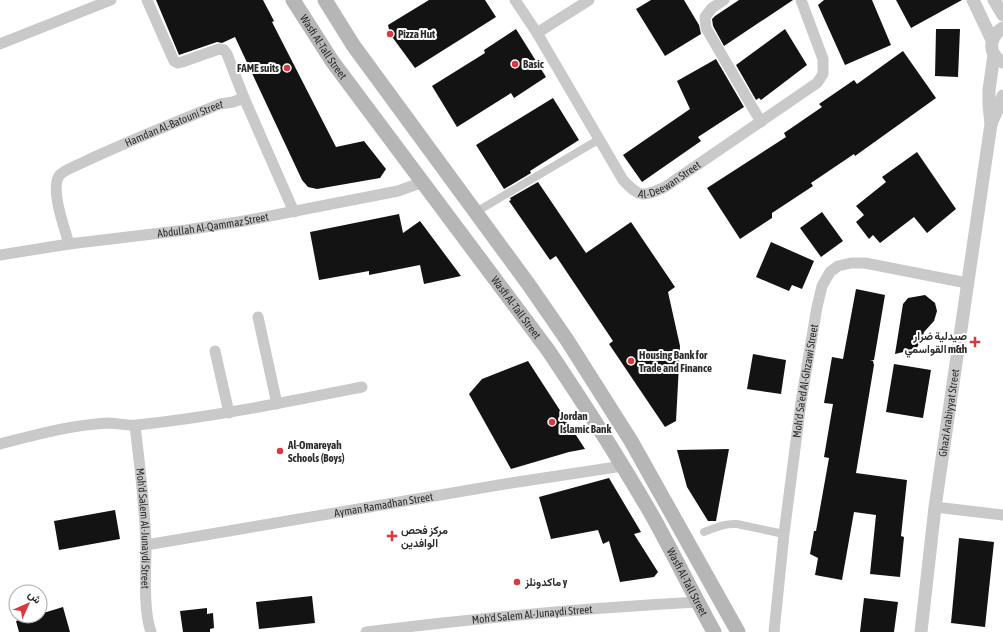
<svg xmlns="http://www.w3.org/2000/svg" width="1003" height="632" font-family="'Asap Condensed',Vazirmatn,sans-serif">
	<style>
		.building { fill: #131313 }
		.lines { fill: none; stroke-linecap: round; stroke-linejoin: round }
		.pedestrian { stroke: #c9c9c9; stroke-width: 8 }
		.minor { stroke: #c9c9c9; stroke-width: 11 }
		.tertiary { stroke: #c9c9c9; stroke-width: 13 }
		.secondary { stroke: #b6b6b6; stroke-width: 15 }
		.poi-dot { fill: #da383e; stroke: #fff; stroke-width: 1.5 }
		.labels { text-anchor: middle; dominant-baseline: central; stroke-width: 4; stroke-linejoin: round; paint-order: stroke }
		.poi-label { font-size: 11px; font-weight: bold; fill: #2c2c2c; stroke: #fff; text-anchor: start }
		.street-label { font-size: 11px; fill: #2c2c2c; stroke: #fff }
	</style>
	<rect width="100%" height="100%" fill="#fff"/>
	<!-- building -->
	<path class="building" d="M 156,0 L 263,0 L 274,21 L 272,22 L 336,147 L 364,141 L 386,169 L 380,178 L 317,189 L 308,187 L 302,180 L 235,37 L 222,43 L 217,42 L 179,55 Z
		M 429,0 L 485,0 L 496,17 L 415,68 L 390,34 L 388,25 Z
		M 651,0 L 684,0 L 699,25 L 701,34 L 665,56 L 636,9 Z
		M 739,0 L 793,0 L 724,46 L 713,26 L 712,19 L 715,16 Z
		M 824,0 L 872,0 L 891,45 L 845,65 L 818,5 Z
		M 896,0 L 962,0 L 911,28 Z
		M 516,29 L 546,77 L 514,98 L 511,93 L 457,127 L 432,86 L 485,53 L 484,50 Z
		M 785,29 L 807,65 L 761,100 L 759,98 L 756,100 L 736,65 Z
		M 936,29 L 960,29 L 958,77 L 935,76 Z
		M 903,51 L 936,98 L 855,156 L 854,154 L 811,183 L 813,186 L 772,213 L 772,218 L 740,239 L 707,188 L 786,137 L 784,133 L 822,107 L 819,104 L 854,80 L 857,84 Z
		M 716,59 L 744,107 L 698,137 L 701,141 L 642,182 L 623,155 L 690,109 L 677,81 Z
		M 553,98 L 579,140 L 530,171 L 531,173 L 504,189 L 476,145 Z
		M 917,152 L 956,209 L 927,233 L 914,217 L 880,243 L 873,235 L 869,239 L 856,222 L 864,215 L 856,206 L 886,182 L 882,177 Z
		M 538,182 L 586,253 L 631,222 L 675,287 L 668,292 L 680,346 L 676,421 L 665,427 L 609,344 L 613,341 L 556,256 L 550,260 L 509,201 L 511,200 L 510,198 Z
		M 822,212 L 843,241 L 821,257 L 800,228 Z
		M 399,214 L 403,233 L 420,221 L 461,276 L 424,284 L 420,265 L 369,275 L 369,271 L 319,280 L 310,232 Z
		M 771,242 L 814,261 L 802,289 L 792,285 L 789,291 L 756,277 Z
		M 856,289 L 885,295 L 874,360 L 870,361 L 873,361 L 874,365 L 856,473 L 907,480 L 901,536 L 904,537 L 900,577 L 870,574 L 876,515 L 854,512 L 842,580 L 815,575 L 818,558 L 810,554 L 814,531 L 816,531 L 829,458 L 824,457 L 833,404 L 824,403 L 832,357 L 843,359 Z
		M 925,295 L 935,303 L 937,311 L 934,321 L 924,332 L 922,339 L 916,349 L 895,354 L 903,304 L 908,298 Z
		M 753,354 L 786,360 L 781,394 L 747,389 Z
		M 528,361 L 585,449 L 569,452 L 511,469 L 469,394 L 482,379 Z
		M 894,364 L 931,370 L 923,418 L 886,412 Z
		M 729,449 L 716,521 L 708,521 L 687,487 L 677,450 Z
		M 609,478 L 641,532 L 634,534 L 658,572 L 654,577 L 620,582 L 609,541 L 603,544 L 598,530 L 551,539 L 539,497 Z
		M 115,510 L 120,539 L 59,550 L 54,521 Z
		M 959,538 L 994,542 L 985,627 L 951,623 Z
		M 312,596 L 315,623 L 259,629 L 256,602 Z
		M 864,598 L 898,602 L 894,632 L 860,632 Z
		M 63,607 L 70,632 L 19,632 L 16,621 L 34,616 L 40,616 L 40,614 Z
		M 207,608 L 207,614 L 213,613 L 214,628 L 210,629 L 210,632 L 183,632 L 180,611 Z"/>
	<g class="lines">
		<!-- pedestrian -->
		<path class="pedestrian" d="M 476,212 L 598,140
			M 704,532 C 715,528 724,523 737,524 L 784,534"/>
		<!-- minor -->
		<g class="minor">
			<path d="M 147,0 L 174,61 L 178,63 L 182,62 L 219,49 L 224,50 L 227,54 L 244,98"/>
			<path id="s1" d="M 515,0 L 537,33 L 623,180 C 640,198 643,197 665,187 L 817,83 L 823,74 L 823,59 L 801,0"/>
			<path d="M 724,0 L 712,8 L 705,17 L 706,28 L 761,122"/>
			<path d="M 537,33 L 589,0"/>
			<path d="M 0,44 L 111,0"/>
			<path id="s2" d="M 69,244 C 65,229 50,190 59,176 C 63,170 81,164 88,160 C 131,140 176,122 220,104 L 233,102 L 244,98 L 294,212"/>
			<path id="s3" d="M 0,255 L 69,244 L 186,230 L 244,221 L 398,191 L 423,182"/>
			<path d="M 258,317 L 277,404"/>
			<path d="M 215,351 L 229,413"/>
			<path id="s4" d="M 135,426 C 140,466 145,506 146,547 C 146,571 143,610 151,632"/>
			<path d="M 0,444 C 35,435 71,425 107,423 C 117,423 127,426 137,425 C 213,417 287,402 362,387"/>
			<path d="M 935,507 L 1003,515"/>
			<path id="s5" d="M 146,545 L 511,483 L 623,466"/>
			<path id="s6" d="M 366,632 C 476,618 587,608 698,602"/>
			<path id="s7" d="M 774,632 L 784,534 L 801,402 L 817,307 L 822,286 L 830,272 L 838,266 L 851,263 L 865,263 L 967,283"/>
		</g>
		<!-- tertiary -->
		<g class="tertiary">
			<path d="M 973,0 L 992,40"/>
			<path d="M 994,0 L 1003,15"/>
			<path d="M 1003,28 C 989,36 987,55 1003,62"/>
			<path d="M 991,124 L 989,105 L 989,90 L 994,55"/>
			<path id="s8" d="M 921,632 L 935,507 L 991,124 L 1003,96"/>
		</g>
		<!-- secondary -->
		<g class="secondary">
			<path id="s9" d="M 293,0 L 332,61 L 548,350 C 585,405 620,460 653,517 C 674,555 693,594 714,632"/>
			<path d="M 325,0 L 353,45 L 529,285 L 567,340 L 631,441 L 738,632"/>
		</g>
	</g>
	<!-- markers -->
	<g class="poi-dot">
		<circle cx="390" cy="34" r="4"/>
		<circle cx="515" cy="64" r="4"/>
		<circle cx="287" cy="68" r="4"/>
		<path d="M973 336h4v4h4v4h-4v4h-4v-4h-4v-4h4z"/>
		<circle cx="631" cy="361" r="4"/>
		<circle cx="552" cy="422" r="4"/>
		<circle cx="280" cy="451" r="4"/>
		<path d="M390 530h4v4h4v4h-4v4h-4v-4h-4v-4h4z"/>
		<circle cx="517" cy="582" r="4"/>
	</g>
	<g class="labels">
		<!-- poi labels -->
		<g class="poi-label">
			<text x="398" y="34">Pizza Hut</text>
			<text x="523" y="64">Basic</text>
			<text x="279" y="68" text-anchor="end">FAME suits</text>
			<text x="967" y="336" text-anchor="end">صيدلية ضرار<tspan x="967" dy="13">القواسمي m&amp;h</tspan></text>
			<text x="639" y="355">Housing Bank for<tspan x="639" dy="13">Trade and Finance</tspan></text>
			<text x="560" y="416">Jordan<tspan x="560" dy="13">Islamic Bank</tspan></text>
			<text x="288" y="445">Al-Omareyah<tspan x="288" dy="13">Schools (Boys)</tspan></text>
			<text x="401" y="530">مركز فحص<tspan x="401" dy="13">الوافدين</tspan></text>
			<text x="525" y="582">ماكدونلز y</text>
		</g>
		<!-- street labels -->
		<g class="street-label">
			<text stroke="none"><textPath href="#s9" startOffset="56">Wasfi Al-Tall Street</textPath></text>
			<text stroke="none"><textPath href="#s2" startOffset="197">Hamdan Al-Batouni Street</textPath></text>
			<text stroke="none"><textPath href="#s1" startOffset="265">Al-Deewan Street</textPath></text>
			<text stroke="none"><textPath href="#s3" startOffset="215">Abdullah Al-Qammaz Street</textPath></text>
			<text stroke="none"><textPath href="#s9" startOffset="380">Wasfi Al-Tall Street</textPath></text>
			<text stroke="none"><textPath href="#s7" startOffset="253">Moh'd Sa'ed Al-Ghzawi Street</textPath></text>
			<text stroke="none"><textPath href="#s8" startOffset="221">Ghazi Arabiyyat Street</textPath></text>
			<text stroke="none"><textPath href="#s5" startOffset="241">Ayman Ramadhan Street</textPath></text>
			<text stroke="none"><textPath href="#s4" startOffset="103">Moh'd Salem Al-Junaydi Street</textPath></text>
			<text stroke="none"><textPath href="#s9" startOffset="704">Wasfi Al-Tall Street</textPath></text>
			<text stroke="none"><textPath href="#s6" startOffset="167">Moh'd Salem Al-Junaydi Street</textPath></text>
		</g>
	</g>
	<!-- north arrow -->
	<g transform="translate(28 604) rotate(45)"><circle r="19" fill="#ffffff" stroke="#ababab"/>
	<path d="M0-3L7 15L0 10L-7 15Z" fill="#da383e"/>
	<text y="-6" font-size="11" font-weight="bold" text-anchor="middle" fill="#2c2c2c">ش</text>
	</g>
</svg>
